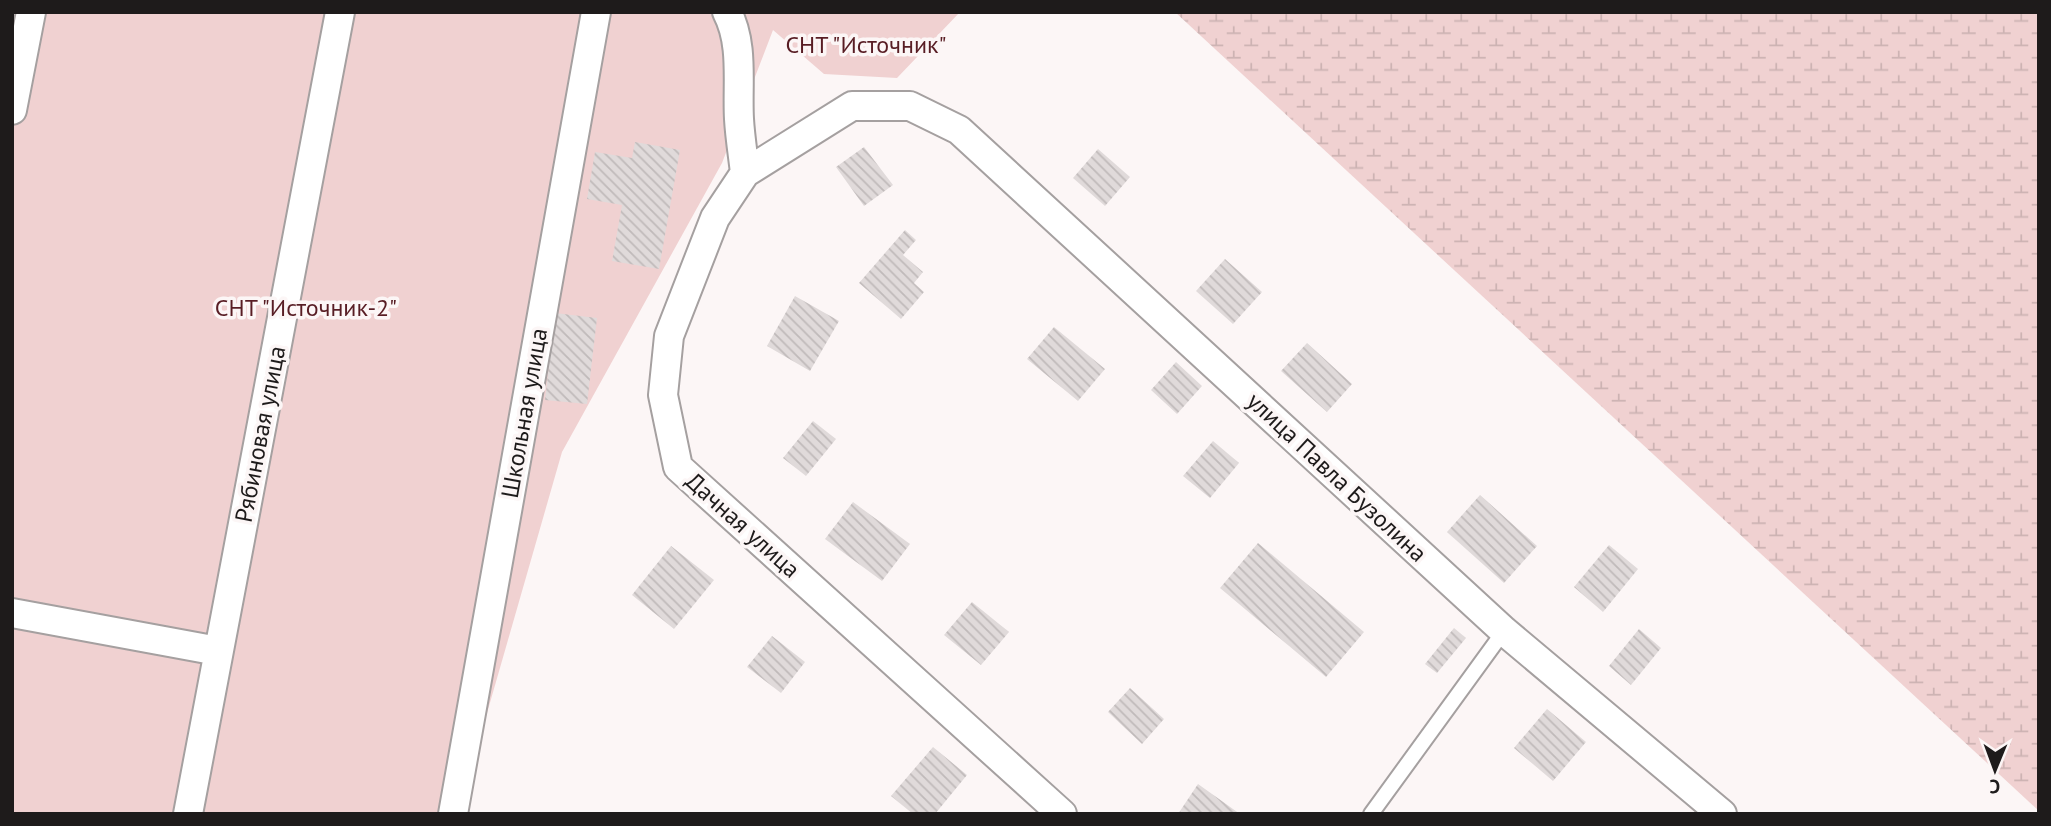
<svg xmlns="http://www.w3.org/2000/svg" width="2051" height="826" font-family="'PT Sans',sans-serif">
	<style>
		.wetland { fill: url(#wetland-marsh) }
		.garden { fill: #f0d1d1 }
		.building { fill: url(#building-back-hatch) }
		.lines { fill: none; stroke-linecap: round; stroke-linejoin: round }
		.service-casing { stroke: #a5a0a0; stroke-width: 18 }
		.minor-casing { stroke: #a5a0a0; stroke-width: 32 }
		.service { stroke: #fff; stroke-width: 14 }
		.minor { stroke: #fff; stroke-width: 28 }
		.labels { text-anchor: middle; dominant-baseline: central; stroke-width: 7; stroke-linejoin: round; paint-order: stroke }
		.park-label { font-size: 24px; fill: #581d24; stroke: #fcf6f6 }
		.street-label { font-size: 24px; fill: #1e1b1b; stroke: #fcf6f6 }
	</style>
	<defs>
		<pattern id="wetland-marsh" width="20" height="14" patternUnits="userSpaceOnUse" patternTransform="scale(1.75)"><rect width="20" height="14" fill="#f0d1d1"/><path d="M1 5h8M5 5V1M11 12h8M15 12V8" fill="none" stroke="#cdb3b3"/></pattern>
		<pattern id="building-back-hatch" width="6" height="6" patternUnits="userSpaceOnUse" patternTransform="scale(1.75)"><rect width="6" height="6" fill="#e0dada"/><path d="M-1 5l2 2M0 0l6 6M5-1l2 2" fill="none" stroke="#c0baba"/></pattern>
	</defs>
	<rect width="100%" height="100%" fill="#fcf6f6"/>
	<!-- wetland -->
	<path class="wetland" d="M 1175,12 L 2039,12 L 2039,811 Z"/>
	<!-- garden -->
	<path class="garden" d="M 12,12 L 960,12 L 897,78 L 824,74 L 773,30 L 722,163 L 562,452 L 458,814 L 12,814 Z"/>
	<!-- building -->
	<path class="building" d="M 635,142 L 680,150 L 659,269 L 612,261 L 622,205 L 587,199 L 595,152 L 632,158 Z
		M 864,147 L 893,185 L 864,206 L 836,167 Z
		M 1098,149 L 1130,177 L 1105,206 L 1073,178 Z
		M 905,230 L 916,240 L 903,255 L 923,272 L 914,283 L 924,292 L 901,319 L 859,283 Z
		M 1225,259 L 1262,292 L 1233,324 L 1196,291 Z
		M 795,296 L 839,321 L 810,371 L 767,346 Z
		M 555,313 L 597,318 L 587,404 L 545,400 Z
		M 1054,327 L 1105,369 L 1078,401 L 1027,359 Z
		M 1307,343 L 1352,384 L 1327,412 L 1281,371 Z
		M 1176,362 L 1202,386 L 1177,414 L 1151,390 Z
		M 813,421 L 836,439 L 806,476 L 783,458 Z
		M 1213,441 L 1239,463 L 1210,498 L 1183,476 Z
		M 1480,495 L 1537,546 L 1504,583 L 1447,532 Z
		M 853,502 L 910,544 L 882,581 L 825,539 Z
		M 1258,543 L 1364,632 L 1326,677 L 1220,588 Z
		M 1609,545 L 1638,569 L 1603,612 L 1574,587 Z
		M 671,546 L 714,580 L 674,629 L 632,595 Z
		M 972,602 L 1009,632 L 981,665 L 944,635 Z
		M 1454,628 L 1466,638 L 1437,673 L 1425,664 Z
		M 1639,629 L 1661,648 L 1631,685 L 1609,666 Z
		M 772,636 L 805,662 L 781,693 L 747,667 Z
		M 1130,688 L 1164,719 L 1142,744 L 1108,712 Z
		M 1547,709 L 1586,742 L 1553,781 L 1514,748 Z
		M 933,747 L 967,775 L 935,814 L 913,814 L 891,796 Z
		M 1198,784 L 1240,814 L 1178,814 Z"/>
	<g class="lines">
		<!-- service casing -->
		<g class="service-casing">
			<path id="service" d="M 1371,814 L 1504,631"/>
		</g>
		<!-- minor casing -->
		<g class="minor-casing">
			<path id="minor" d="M 727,12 C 744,44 737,84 739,119 C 740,137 743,155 745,173
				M 12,110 L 31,12
				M 12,613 L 218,651
				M 188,814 L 340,12
				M 453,814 L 596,12
				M 1062,814 L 678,467 L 663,395 L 669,336 L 715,218 L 745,173 L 852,106 L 910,106 L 959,130 L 1504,631 L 1722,814"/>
		</g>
		<!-- service -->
		<use href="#service" class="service"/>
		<!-- minor -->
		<use href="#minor" class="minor"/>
	</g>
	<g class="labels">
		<!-- park labels -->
		<g class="park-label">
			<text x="866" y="44">СНТ "Источник"</text>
			<text x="306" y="307">СНТ "Источник-2"</text>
		</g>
		<!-- street labels -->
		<g class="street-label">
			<text transform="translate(524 413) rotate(-80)">Школьная улица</text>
			<text transform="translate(260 434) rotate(-79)">Рябиновая улица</text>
			<text transform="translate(1337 477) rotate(43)">улица Павла Бузолина</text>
			<text transform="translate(743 525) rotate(42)">Дачная улица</text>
		</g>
	</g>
	<!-- border -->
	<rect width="2051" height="826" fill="none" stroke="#1e1b1b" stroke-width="28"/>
	<!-- north arrow -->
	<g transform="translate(1995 770) rotate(181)" stroke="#fcf6f6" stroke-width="5" paint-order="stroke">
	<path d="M0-5L12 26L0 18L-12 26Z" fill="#1e1b1b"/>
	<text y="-10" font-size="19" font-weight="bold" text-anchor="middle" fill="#1e1b1b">С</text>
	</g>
</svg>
